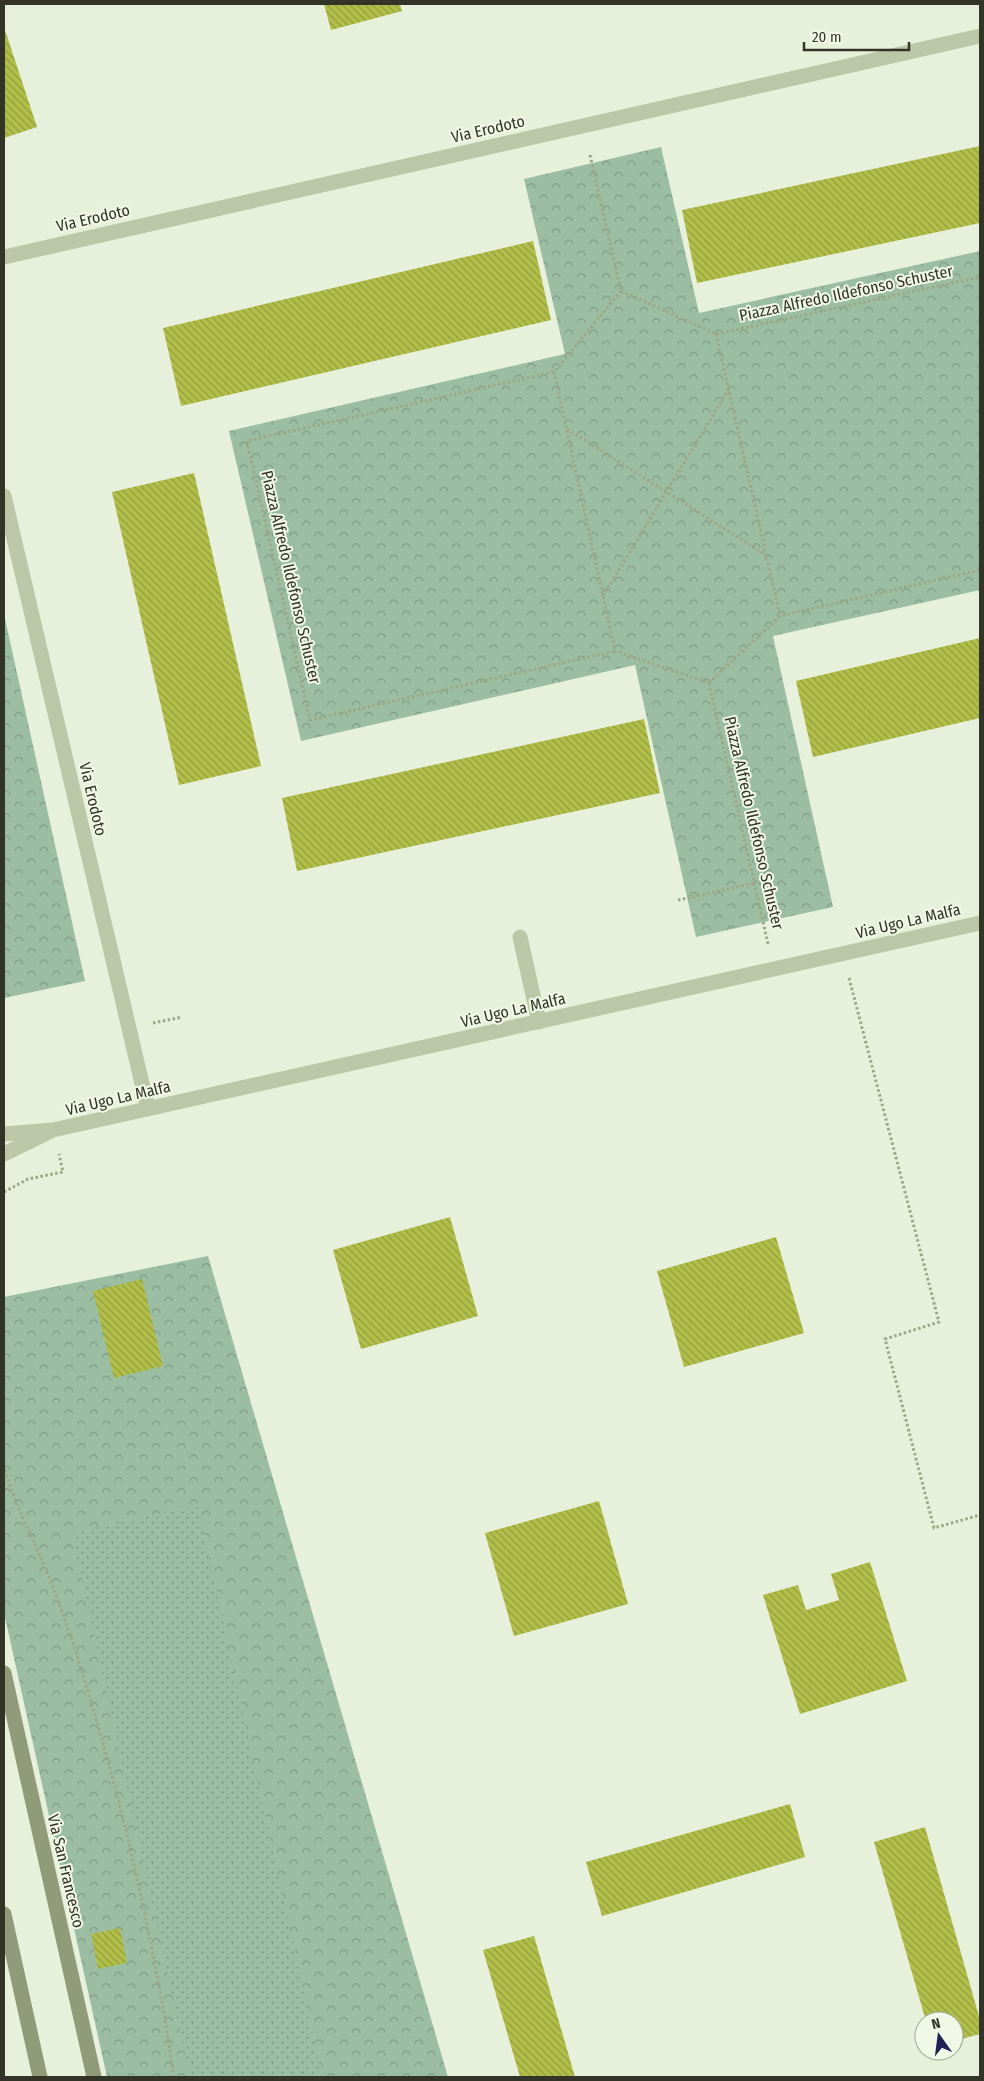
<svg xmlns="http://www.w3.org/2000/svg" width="984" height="2081" font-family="'Fira Sans Condensed',sans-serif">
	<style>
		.park { fill: url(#park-crowns) }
		.garden { fill: url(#garden-dots) }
		.building { fill: url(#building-back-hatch) }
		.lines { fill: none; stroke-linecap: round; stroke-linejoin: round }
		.path { stroke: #9da686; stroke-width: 3; stroke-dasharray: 2.5 2.5; stroke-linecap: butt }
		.lane { stroke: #bcc7a7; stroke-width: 15 }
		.street { stroke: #bcc7a7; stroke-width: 15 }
		.secondary { stroke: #929b79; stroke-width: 15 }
		.labels { text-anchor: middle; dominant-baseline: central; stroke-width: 4; stroke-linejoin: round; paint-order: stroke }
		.street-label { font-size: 16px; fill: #323427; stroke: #f1f8e6 }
	</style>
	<defs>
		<pattern id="park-crowns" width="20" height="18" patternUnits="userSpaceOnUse" patternTransform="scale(1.25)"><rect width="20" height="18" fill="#9bbea3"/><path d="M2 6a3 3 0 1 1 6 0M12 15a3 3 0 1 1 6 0" fill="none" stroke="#7f9b85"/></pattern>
		<pattern id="garden-dots" width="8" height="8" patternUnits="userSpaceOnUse" patternTransform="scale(1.25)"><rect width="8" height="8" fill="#9bbea3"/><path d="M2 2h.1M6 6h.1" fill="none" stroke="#7f9b85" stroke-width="1.8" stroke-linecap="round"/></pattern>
		<pattern id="building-back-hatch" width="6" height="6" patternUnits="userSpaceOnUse" patternTransform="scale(1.25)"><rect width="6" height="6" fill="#b1bf49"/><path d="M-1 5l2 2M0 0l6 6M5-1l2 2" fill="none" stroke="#919c3d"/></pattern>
	</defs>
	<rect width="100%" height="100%" fill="#e7f0da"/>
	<!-- park -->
	<path class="park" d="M 661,147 L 699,313 L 980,251 L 980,590 L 773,636 L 833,907 L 696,937 L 635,665 L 301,741 L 229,431 L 565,354 L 524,179 Z
		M 4,614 L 85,981 L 4,998 Z
		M 208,1256 L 448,2077 L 107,2077 L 4,1613 L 4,1297 Z"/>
	<!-- garden -->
	<path class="garden" d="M 198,1506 L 322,2077 L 190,2077 L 72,1533 Z"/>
	<!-- building -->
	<path class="building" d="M 324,4 L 400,4 L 402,11 L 331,30 Z
		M 4,27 L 37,127 L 4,138 Z
		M 980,146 L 980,223 L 697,283 L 682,210 Z
		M 533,241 L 551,320 L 181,406 L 163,328 Z
		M 194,473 L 261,766 L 179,785 L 112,492 Z
		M 980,638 L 980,718 L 813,757 L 796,681 Z
		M 644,719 L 660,793 L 297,871 L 282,798 Z
		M 450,1217 L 478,1316 L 361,1349 L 333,1250 Z
		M 776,1237 L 804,1333 L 684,1367 L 657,1271 Z
		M 142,1279 L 163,1366 L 114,1378 L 93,1291 Z
		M 599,1501 L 628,1604 L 514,1636 L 485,1533 Z
		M 870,1562 L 907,1681 L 800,1714 L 763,1595 L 798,1585 L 806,1610 L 839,1600 L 831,1574 Z
		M 790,1804 L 805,1857 L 602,1916 L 586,1862 Z
		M 925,1827 L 980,2020 L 980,2034 L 954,2041 L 954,2021 L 926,2021 L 874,1842 Z
		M 120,1928 L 127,1963 L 98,1969 L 91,1934 Z
		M 534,1936 L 575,2077 L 520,2077 L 483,1950 Z"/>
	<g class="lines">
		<!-- path -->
		<path class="path" d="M 590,155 L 621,291
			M 621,291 L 554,372 L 615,651 L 709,683 L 780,616 L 980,570
			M 621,291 L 716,334 L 980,277
			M 716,334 L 780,616
			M 554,372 L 247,441 L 310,720 L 615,651
			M 567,429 L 766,555
			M 603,596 L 729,389
			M 709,683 L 768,944
			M 678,900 L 755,883
			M 849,978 L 939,1322 L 885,1339 L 934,1528 L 980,1515
			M 153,1023 L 182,1017
			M 4,1192 L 28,1179 L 63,1172 L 59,1154
			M 4,1465 C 11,1496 26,1523 38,1552 C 51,1580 62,1611 72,1640 C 118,1783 152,1929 174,2077"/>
		<!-- lane -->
		<path class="lane" d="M 520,937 L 539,1022"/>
		<!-- street -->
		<path class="street" d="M 4,257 L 980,36
			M 4,496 L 148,1109
			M 53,1130 L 980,923
			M 4,1134 L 53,1130 L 4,1154"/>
		<!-- secondary -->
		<path class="secondary" d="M 4,1673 L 94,2077
			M 4,1914 L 40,2077"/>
	</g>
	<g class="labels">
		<!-- street labels -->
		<g class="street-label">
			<text transform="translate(488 129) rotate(-13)">Via Erodoto</text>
			<text transform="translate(93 218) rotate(-13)">Via Erodoto</text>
			<text transform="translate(846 293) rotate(-12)">Piazza Alfredo Ildefonso Schuster</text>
			<text transform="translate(291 577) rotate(77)">Piazza Alfredo Ildefonso Schuster</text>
			<text transform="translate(93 799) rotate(77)">Via Erodoto</text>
			<text transform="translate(754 823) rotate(77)">Piazza Alfredo Ildefonso Schuster</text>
			<text transform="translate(908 921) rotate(-13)">Via Ugo La Malfa</text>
			<text transform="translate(513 1010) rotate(-13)">Via Ugo La Malfa</text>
			<text transform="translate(118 1098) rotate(-13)">Via Ugo La Malfa</text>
			<text transform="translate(66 1871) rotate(77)">Via San Francesco</text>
		</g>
	</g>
	<!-- border -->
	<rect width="984" height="2081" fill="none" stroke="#323427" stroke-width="10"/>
	<!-- north arrow -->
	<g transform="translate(939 2036) rotate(346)"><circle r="24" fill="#f1f8e6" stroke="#a5aa9a"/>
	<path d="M0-4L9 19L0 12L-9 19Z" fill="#1f2253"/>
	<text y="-8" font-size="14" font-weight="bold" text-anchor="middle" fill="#323427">N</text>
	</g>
	<!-- scale -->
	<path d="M804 42v8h105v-8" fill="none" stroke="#323427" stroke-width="2.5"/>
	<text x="812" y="42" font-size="15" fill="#323427" stroke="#f1f8e6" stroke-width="4" paint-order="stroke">20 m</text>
</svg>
